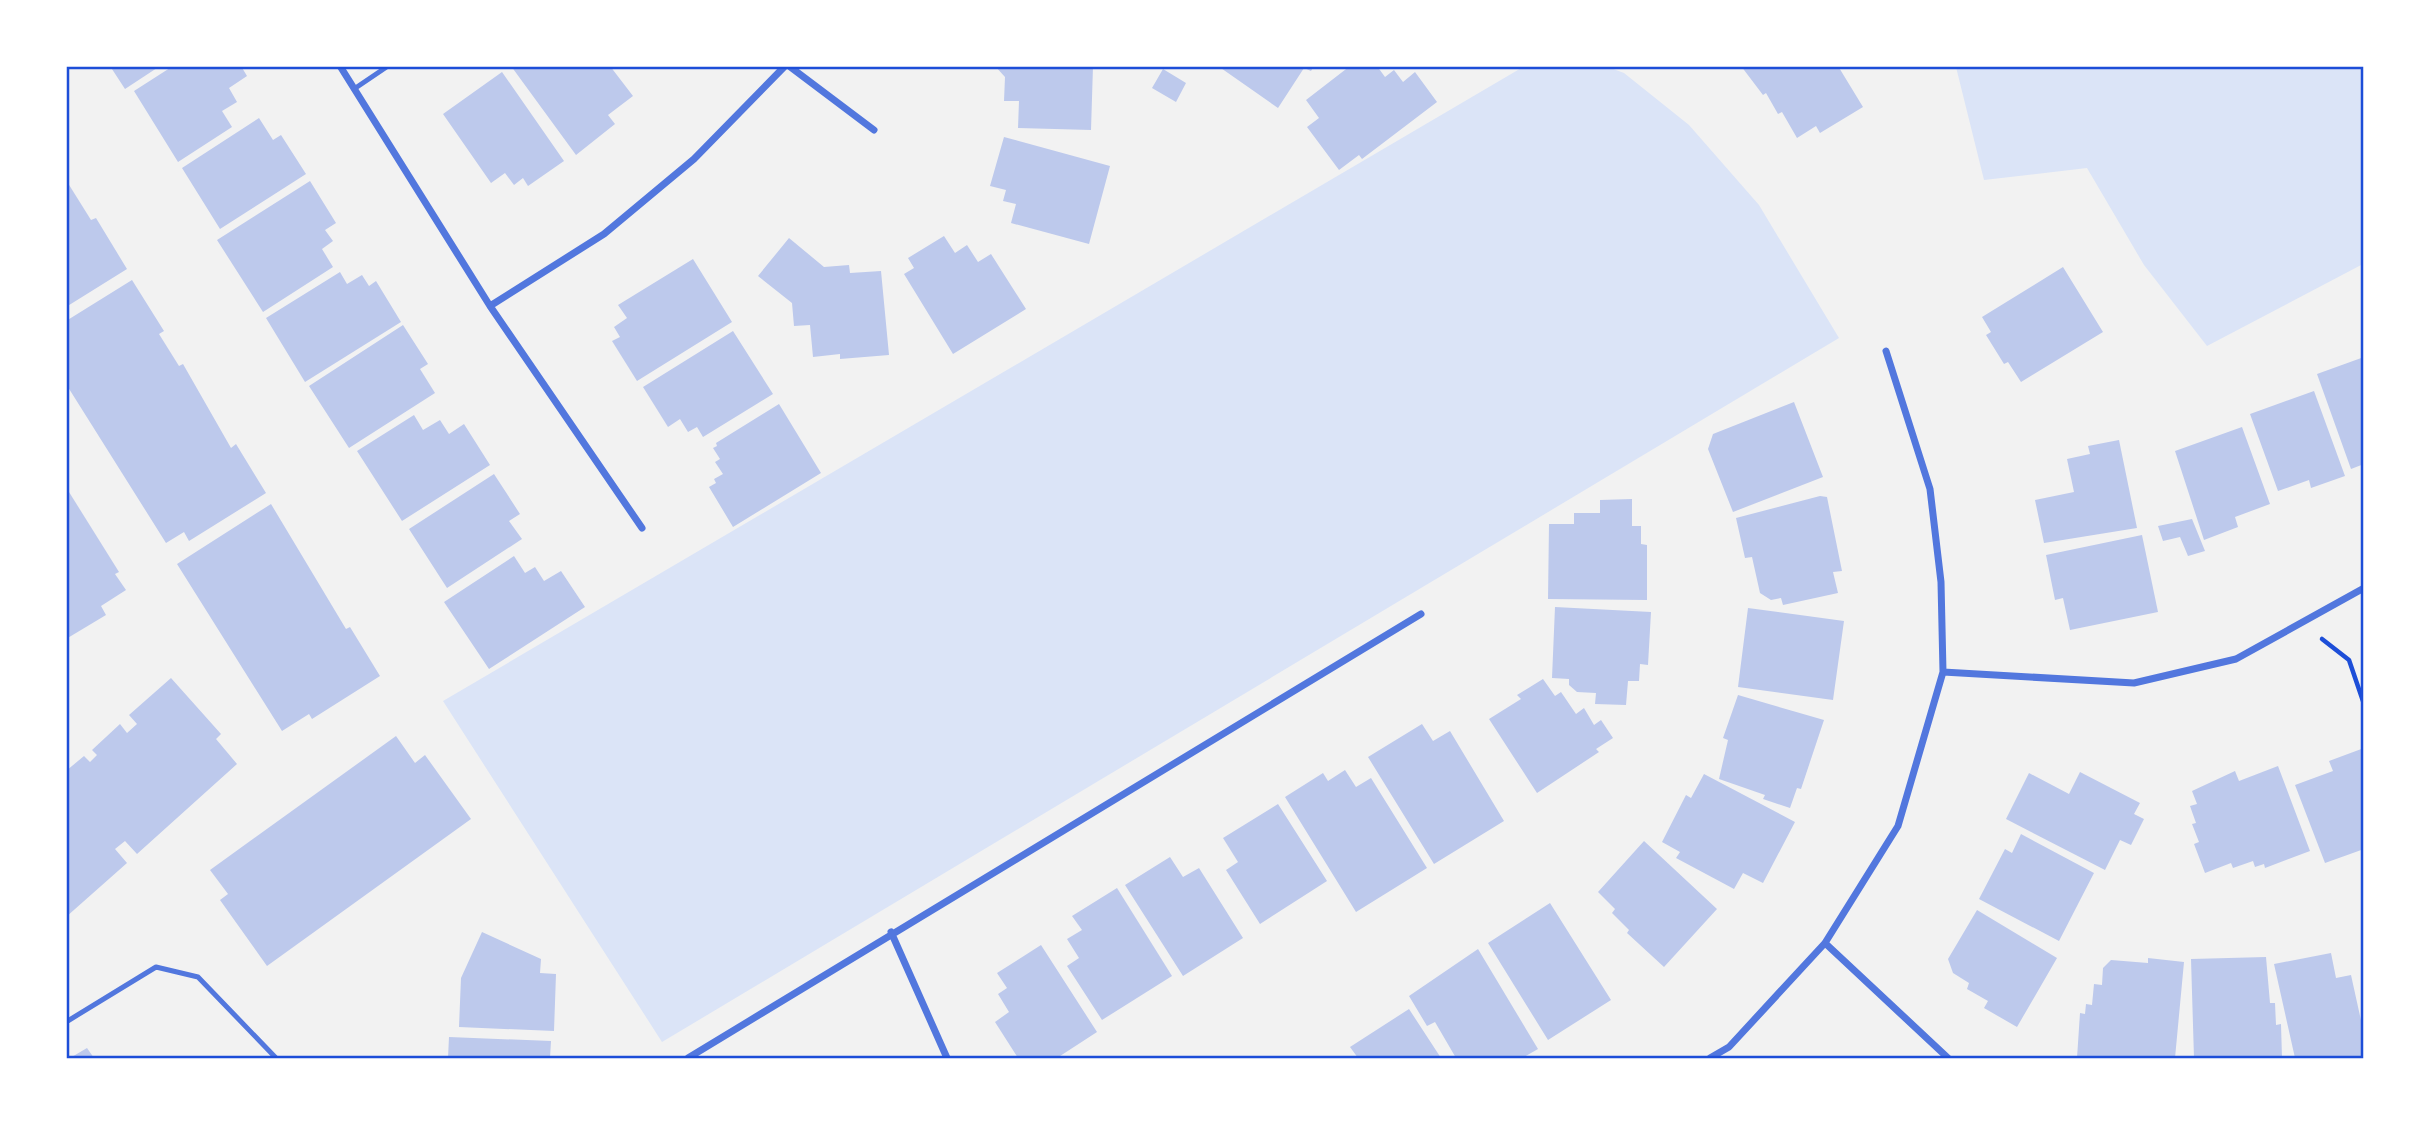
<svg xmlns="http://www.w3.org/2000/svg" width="2430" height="1125" font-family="'Exo 2',sans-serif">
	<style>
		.green { fill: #dbe4f7 }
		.building { fill: #bdc9ec }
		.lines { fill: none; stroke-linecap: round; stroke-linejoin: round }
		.path { stroke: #1d4ed8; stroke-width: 4.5 }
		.service { stroke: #5277de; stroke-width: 5 }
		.minor { stroke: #5277de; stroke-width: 7 }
		.neatline { fill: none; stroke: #1d4ed8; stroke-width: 2.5 }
	</style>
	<rect width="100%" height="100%" fill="#f2f2f2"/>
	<!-- green -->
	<path class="green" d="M 1523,67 L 1608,67 L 1624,73 L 1689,125 L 1759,205 L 1839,338 L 662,1042 L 443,701 Z
		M 1956,67 L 2363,67 L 2363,264 L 2207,346 L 2144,265 L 2087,168 L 1984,180 Z"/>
	<!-- building -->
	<path class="building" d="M 110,66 L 160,66 L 125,89 Z
		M 173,66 L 241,66 L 247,76 L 229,88 L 237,102 L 222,111 L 232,127 L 178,162 L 134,91 Z
		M 511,66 L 610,66 L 633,96 L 608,115 L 615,124 L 576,155 Z
		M 995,66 L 1093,66 L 1091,130 L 1018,128 L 1019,101 L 1004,101 L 1005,77 Z
		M 1218,66 L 1314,66 L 1311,71 L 1304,68 L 1278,108 Z
		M 1350,66 L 1377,66 L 1385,77 L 1394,70 L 1403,82 L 1415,72 L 1437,102 L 1362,159 L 1359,155 L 1339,170 L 1307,127 L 1319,118 L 1306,100 Z
		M 1741,66 L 1838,66 L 1863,107 L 1820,133 L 1816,126 L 1797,138 L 1782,112 L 1778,114 L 1766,93 L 1763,95 Z
		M 1163,69 L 1186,83 L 1176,102 L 1152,88 Z
		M 502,72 L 564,161 L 528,186 L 523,178 L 514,185 L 505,173 L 491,183 L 443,114 Z
		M 259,118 L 273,140 L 281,135 L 306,174 L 220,229 L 182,168 Z
		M 1004,137 L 1110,166 L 1089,244 L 1011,223 L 1016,204 L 1003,201 L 1006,190 L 990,186 Z
		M 66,180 L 91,220 L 96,218 L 127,269 L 66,307 Z
		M 310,181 L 336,223 L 325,230 L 333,241 L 322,249 L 333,267 L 263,312 L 217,240 Z
		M 944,236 L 955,253 L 967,245 L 978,262 L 991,254 L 1026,309 L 953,354 L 904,274 L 914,268 L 908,258 Z
		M 789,238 L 824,267 L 849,265 L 850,273 L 881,271 L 889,355 L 840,359 L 840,354 L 813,357 L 810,325 L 794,326 L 792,303 L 758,276 Z
		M 693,259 L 732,322 L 637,381 L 612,341 L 620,337 L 614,327 L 627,318 L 618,305 Z
		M 2063,267 L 2103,332 L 2021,382 L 2008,362 L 2004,364 L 1986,335 L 1991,332 L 1982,317 Z
		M 340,272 L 347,284 L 362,275 L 369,286 L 376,281 L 401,322 L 305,382 L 266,318 Z
		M 132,280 L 164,331 L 159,334 L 179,366 L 183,364 L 231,448 L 236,444 L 266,493 L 189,541 L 184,532 L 166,543 L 66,384 L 66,321 Z
		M 403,325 L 428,364 L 420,369 L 435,393 L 349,448 L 309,386 Z
		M 733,331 L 773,394 L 703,437 L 697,427 L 688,432 L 680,419 L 668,427 L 643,387 Z
		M 2364,357 L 2364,464 L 2351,469 L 2317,374 Z
		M 2314,391 L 2345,476 L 2311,488 L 2309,480 L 2278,491 L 2250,414 Z
		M 1794,402 L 1823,477 L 1733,512 L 1708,449 L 1713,434 Z
		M 779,404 L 821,473 L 733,527 L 709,487 L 716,483 L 714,479 L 723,474 L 715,462 L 720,459 L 713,448 L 717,446 L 716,443 Z
		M 414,415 L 423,430 L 440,420 L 449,434 L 464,424 L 490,465 L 402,521 L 357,451 Z
		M 2242,427 L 2270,504 L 2235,517 L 2238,527 L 2204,540 L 2175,451 Z
		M 2119,440 L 2137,528 L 2044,543 L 2035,500 L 2074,492 L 2067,459 L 2090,454 L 2088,446 Z
		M 494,474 L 520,514 L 509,521 L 522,539 L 447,588 L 409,529 Z
		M 69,492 L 119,572 L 115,574 L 126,590 L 101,606 L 106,615 L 66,639 L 66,494 Z
		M 1820,496 L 1827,497 L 1842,571 L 1833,572 L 1838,593 L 1783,605 L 1781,598 L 1771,600 L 1760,593 L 1752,557 L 1745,558 L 1736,518 Z
		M 1632,499 L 1632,526 L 1641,526 L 1641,544 L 1647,545 L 1647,600 L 1548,599 L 1549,524 L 1574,524 L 1574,513 L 1600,513 L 1600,500 Z
		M 271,504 L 346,629 L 350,627 L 380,676 L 312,719 L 309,714 L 282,731 L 177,564 Z
		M 2192,519 L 2205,551 L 2188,556 L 2180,537 L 2163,541 L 2158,526 Z
		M 2142,535 L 2158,612 L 2070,630 L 2063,598 L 2055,600 L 2046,555 Z
		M 514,556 L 525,573 L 535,567 L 544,581 L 561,571 L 585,607 L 489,669 L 444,602 Z
		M 1555,607 L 1651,612 L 1648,665 L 1640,664 L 1639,681 L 1628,681 L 1626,705 L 1595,704 L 1596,693 L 1577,692 L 1569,685 L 1569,679 L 1552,678 Z
		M 1748,608 L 1844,621 L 1833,700 L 1738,687 Z
		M 171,678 L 221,734 L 216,739 L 237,764 L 137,854 L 125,841 L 115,849 L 127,863 L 66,917 L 66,771 L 84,756 L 90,762 L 97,755 L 92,750 L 120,724 L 127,733 L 137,724 L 129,715 Z
		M 1543,679 L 1555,696 L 1561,692 L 1576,714 L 1584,708 L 1594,725 L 1601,720 L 1613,738 L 1596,749 L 1599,752 L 1537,793 L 1489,719 L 1521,699 L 1517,695 Z
		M 1738,695 L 1824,720 L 1801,789 L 1797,788 L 1790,808 L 1763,799 L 1765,795 L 1719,779 L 1728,740 L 1723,738 Z
		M 1422,724 L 1433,741 L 1450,731 L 1504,821 L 1434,864 L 1368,757 Z
		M 396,736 L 415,763 L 425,755 L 471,819 L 267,966 L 220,900 L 228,894 L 210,870 Z
		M 2364,748 L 2364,849 L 2325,863 L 2295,785 L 2333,771 L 2329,761 Z
		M 2278,766 L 2310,851 L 2265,868 L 2264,864 L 2255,867 L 2253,861 L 2233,868 L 2231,863 L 2205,873 L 2194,844 L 2199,842 L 2192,824 L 2196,823 L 2190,806 L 2197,804 L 2192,791 L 2235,771 L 2239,781 Z
		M 1345,770 L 1356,787 L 1371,778 L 1427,868 L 1356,912 L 1285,797 L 1323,773 L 1328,781 Z
		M 2080,772 L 2140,803 L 2134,814 L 2144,819 L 2131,845 L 2120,840 L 2105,870 L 2006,819 L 2029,773 L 2069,794 Z
		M 1704,774 L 1795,822 L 1763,883 L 1743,873 L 1734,889 L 1676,858 L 1680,852 L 1662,842 L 1686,795 L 1691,798 Z
		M 1278,804 L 1327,881 L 1260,924 L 1226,870 L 1238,862 L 1223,838 Z
		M 2021,834 L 2094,873 L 2059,941 L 1979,899 L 2005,849 L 2012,853 Z
		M 1644,841 L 1717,909 L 1664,967 L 1627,933 L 1629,930 L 1612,913 L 1615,909 L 1598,892 Z
		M 1170,857 L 1183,877 L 1199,868 L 1243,938 L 1183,976 L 1125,885 Z
		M 1117,888 L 1172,976 L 1102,1020 L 1067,966 L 1079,958 L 1067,939 L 1082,930 L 1072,916 Z
		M 1550,903 L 1611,1000 L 1548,1040 L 1488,943 Z
		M 1977,910 L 2057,958 L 2017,1027 L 1984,1008 L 1988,1001 L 1967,989 L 1969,983 L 1953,973 L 1948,959 Z
		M 482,932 L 541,959 L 540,973 L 556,974 L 554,1031 L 459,1027 L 461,978 Z
		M 1041,945 L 1097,1032 L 1057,1058 L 1018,1058 L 995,1022 L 1009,1012 L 998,994 L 1007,988 L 997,973 Z
		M 1478,949 L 1538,1049 L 1522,1058 L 1456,1058 L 1435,1022 L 1427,1026 L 1409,996 Z
		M 2331,953 L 2336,978 L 2351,975 L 2364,1034 L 2364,1056 L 2295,1058 L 2274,964 Z
		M 2266,957 L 2270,1003 L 2275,1003 L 2276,1025 L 2281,1024 L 2282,1058 L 2194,1058 L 2191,959 Z
		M 2148,958 L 2184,962 L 2175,1058 L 2077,1058 L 2080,1013 L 2085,1014 L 2086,1004 L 2092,1005 L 2094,984 L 2102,985 L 2103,968 L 2111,960 L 2148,963 Z
		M 1409,1009 L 1441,1058 L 1358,1058 L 1350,1047 Z
		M 449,1037 L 551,1041 L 550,1058 L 448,1058 Z
		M 87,1048 L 94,1058 L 70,1058 Z"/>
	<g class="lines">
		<!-- path -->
		<path class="path" d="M 2322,639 L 2349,660 L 2364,704"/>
		<!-- service -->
		<path class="service" d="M 354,89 L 388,66
			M 66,1022 L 156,967 L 198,977 L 276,1058"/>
		<!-- minor -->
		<path class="minor" d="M 340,66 L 490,306 L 642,528
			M 789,66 L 874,130
			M 490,306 L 604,234 L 694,159 L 785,66
			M 1943,672 L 2134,683 L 2236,659 L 2364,588
			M 891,932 L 947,1058
			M 1825,943 L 1948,1058
			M 688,1058 L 1421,614
			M 1710,1058 L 1729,1047 L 1825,943 L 1898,826 L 1943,672 L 1941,582 L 1930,489 L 1886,351"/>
	</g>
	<!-- border -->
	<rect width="2430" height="1125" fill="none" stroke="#ffffff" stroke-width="136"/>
	<rect x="68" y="68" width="2294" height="989" class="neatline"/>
</svg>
